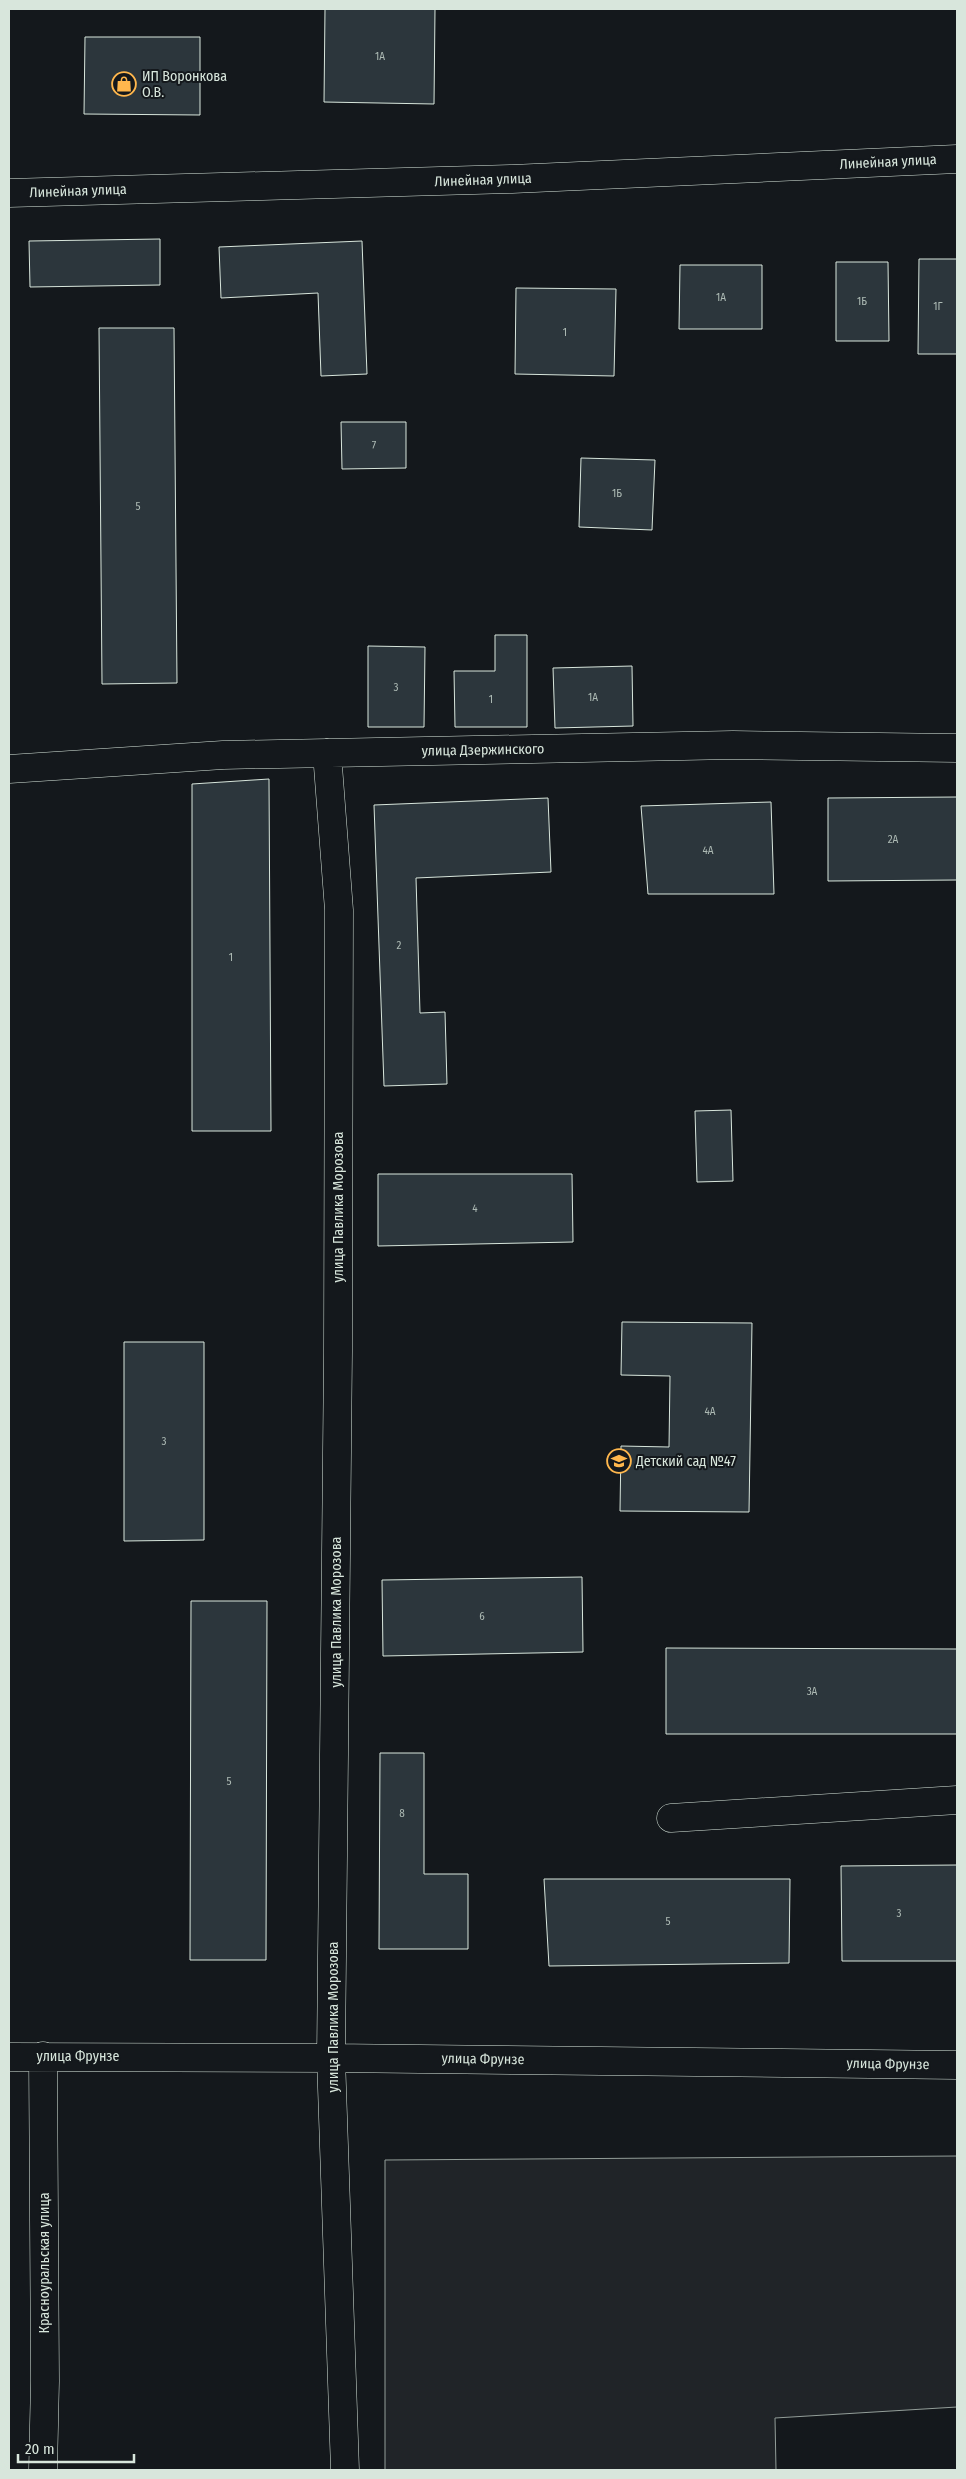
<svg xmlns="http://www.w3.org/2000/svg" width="966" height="2479" font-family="'Fira Sans Condensed',sans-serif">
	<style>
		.green { fill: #202428; stroke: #939e99 }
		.building { fill: #2c363c; stroke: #d8e6dc }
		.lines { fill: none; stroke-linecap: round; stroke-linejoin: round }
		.minor-casing { stroke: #d8e6dc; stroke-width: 29 }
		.minor { stroke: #14181c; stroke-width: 28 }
		.labels { text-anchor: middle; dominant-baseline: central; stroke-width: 4; stroke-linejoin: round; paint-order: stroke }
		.number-label { font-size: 11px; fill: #adbab4 }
		.poi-label { font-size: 14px; fill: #d8e6dc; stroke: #14181c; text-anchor: start }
		.street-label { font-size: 14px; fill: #d8e6dc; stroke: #14181c }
	</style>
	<rect width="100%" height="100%" fill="#14181c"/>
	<!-- green -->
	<path class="green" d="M 957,2156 L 957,2407 L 775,2418 L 776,2470 L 385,2470 L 385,2160 Z"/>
	<!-- building -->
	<path class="building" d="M 325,9 L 435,9 L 434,104 L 324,102 Z
		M 85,37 L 200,37 L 200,115 L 84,114 Z
		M 160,239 L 160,285 L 30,287 L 29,241 Z
		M 362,241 L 367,374 L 321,376 L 318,293 L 221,298 L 219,247 Z
		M 919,259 L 957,259 L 957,354 L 918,354 Z
		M 836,262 L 888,262 L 889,341 L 836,341 Z
		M 680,265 L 762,265 L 762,329 L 679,329 Z
		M 516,288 L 616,289 L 614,376 L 515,374 Z
		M 99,328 L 174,328 L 177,683 L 102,684 Z
		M 341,422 L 406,422 L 406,468 L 342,469 Z
		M 581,458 L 655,460 L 652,530 L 579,527 Z
		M 495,635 L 527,635 L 527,727 L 455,727 L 454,671 L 495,671 Z
		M 368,646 L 425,647 L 424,727 L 368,727 Z
		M 632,666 L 633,726 L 555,728 L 553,668 Z
		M 269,779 L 271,1131 L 192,1131 L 192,784 Z
		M 957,797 L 957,880 L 828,881 L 828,798 Z
		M 548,798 L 551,872 L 416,878 L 420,1013 L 445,1012 L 447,1084 L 384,1086 L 374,805 Z
		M 771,802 L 774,894 L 648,894 L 641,806 Z
		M 731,1110 L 733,1181 L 697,1182 L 695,1111 Z
		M 378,1174 L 572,1174 L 573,1242 L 378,1246 Z
		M 622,1322 L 752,1323 L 749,1512 L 620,1511 L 621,1446 L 669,1447 L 670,1376 L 621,1375 Z
		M 124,1342 L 204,1342 L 204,1540 L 124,1541 Z
		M 582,1577 L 583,1652 L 383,1656 L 382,1580 Z
		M 191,1601 L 267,1601 L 266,1960 L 190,1960 Z
		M 666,1648 L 957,1649 L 957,1734 L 666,1734 Z
		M 380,1753 L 424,1753 L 424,1874 L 468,1874 L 468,1949 L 379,1949 Z
		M 957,1865 L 957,1961 L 842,1961 L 841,1866 Z
		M 544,1879 L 790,1879 L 789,1963 L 549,1966 Z"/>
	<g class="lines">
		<!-- minor casing -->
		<g class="minor-casing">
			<path id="minor" d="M 9,193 L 512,179 L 957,159
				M 327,753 L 339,910 L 338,1352 L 331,2058 L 345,2470
				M 9,769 L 223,755 L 733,745 L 957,748
				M 671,1818 L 957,1800
				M 43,2056 L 45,2381 L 43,2470
				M 9,2057 L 331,2058 L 957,2065"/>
		</g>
		<!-- minor -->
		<use href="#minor" class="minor"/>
	</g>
	<!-- icons -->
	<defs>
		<g id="shop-ring" transform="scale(1.25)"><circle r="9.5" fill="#14181c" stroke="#ffb74d" stroke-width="1.5"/><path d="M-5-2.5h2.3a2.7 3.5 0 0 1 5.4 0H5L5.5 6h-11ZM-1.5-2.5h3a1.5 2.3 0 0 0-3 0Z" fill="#ffb74d"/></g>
		<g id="school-ring" transform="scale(1.25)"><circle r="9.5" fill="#14181c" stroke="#ffb74d" stroke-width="1.5"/><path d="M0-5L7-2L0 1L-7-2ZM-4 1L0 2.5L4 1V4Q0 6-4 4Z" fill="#ffb74d"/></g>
	</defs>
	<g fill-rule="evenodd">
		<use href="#shop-ring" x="124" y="84"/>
		<use href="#school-ring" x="619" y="1461"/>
	</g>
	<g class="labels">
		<!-- number labels -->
		<g class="number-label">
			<text x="380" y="56">1А</text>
			<text x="721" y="297">1А</text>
			<text x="862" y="301">1Б</text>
			<text x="938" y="306">1Г</text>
			<text x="565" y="332">1</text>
			<text x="374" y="445">7</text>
			<text x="617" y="493">1Б</text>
			<text x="138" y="506">5</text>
			<text x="396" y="687">3</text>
			<text x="593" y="697">1А</text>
			<text x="491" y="699">1</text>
			<text x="893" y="839">2А</text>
			<text x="708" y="850">4А</text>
			<text x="399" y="945">2</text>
			<text x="231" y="957">1</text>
			<text x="475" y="1208">4</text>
			<text x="710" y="1411">4А</text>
			<text x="164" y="1441">3</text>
			<text x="482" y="1616">6</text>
			<text x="812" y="1691">3А</text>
			<text x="229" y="1781">5</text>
			<text x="402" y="1813">8</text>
			<text x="899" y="1913">3</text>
			<text x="668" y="1921">5</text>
		</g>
		<!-- poi labels -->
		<g class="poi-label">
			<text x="142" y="76">ИП Воронкова<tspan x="142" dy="16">О.В.</tspan></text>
			<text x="636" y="1461">Детский сад №47</text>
		</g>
		<!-- street labels -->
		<g class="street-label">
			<text transform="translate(888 162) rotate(-3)">Линейная улица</text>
			<text transform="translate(483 180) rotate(-2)">Линейная улица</text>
			<text transform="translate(78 191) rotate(-2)">Линейная улица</text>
			<text transform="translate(483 750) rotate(-1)">улица Дзержинского</text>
			<text transform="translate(338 1207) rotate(-90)">улица Павлика Морозова</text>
			<text transform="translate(336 1612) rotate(-90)">улица Павлика Морозова</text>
			<text transform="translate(333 2017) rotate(-90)">улица Павлика Морозова</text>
			<text x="78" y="2056">улица Фрунзе</text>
			<text transform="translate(483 2059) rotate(1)">улица Фрунзе</text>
			<text transform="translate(888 2064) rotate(1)">улица Фрунзе</text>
			<text transform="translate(44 2263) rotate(-90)">Красноуральская улица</text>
		</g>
	</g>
	<!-- border -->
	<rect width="966" height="2479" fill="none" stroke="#d8e6dc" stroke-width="20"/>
	<!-- scale -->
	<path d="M18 2454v8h116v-8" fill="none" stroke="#d8e6dc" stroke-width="2.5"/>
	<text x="25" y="2454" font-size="15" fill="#d8e6dc" stroke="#14181c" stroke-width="4" paint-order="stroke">20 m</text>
</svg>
